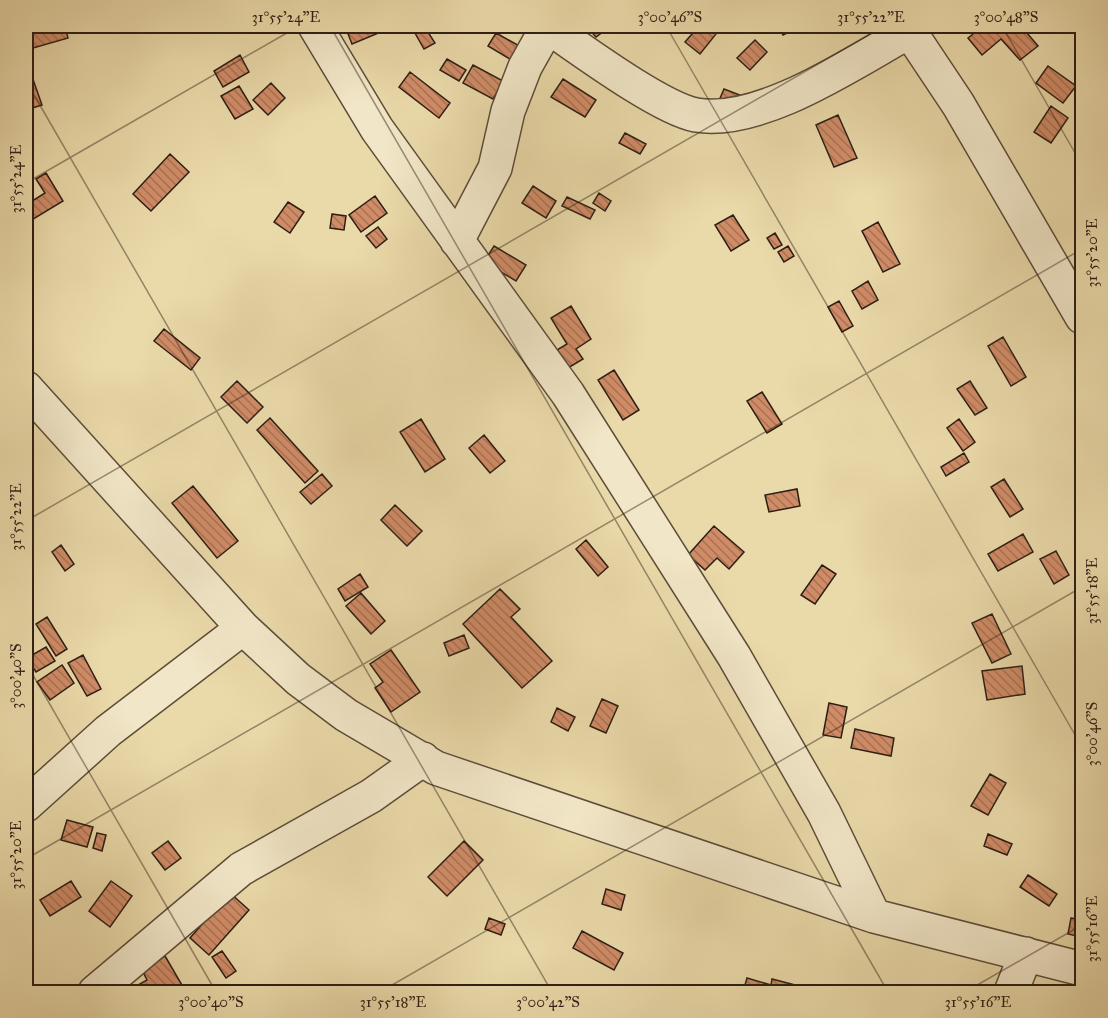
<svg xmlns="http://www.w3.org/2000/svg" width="1108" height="1018" font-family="'IM FELL Great Primer',serif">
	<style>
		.building { fill: url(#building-back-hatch); stroke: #2d1e14; stroke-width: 1.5 }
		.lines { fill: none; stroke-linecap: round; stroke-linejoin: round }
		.minor-casing { stroke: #5c4d39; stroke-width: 36 }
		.minor { stroke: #f1e6c7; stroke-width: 33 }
		.ticks { fill: none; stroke: #2d1e14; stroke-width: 1.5; stroke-opacity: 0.45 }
		.neatline { fill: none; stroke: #2d1e14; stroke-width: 2 }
		.ticks-label { font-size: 15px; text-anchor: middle; fill: #2d1e14 }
	</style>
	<defs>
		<pattern id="building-back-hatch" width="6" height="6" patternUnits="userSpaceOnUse" patternTransform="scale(1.5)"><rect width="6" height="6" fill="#d08c67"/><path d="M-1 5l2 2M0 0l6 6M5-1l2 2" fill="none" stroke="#a97254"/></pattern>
	</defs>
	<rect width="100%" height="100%" fill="#ead9a9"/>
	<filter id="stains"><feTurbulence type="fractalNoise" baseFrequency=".00333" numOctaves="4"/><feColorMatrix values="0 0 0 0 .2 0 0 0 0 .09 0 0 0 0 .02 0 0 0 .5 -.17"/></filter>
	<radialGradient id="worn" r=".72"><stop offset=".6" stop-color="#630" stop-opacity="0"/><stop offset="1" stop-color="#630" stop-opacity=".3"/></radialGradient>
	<!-- building -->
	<path class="building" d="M 26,26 L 65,26 L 68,38 L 26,50 Z
		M 345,26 L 392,26 L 393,27 L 352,44 Z
		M 411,26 L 424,26 L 435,43 L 424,49 Z
		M 586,26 L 611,26 L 596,37 Z
		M 699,26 L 705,26 L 716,34 L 700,54 L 685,42 Z
		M 778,26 L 801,26 L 783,35 Z
		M 983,26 L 1021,26 L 1038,46 L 1020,60 L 1001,39 L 982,55 L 968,38 Z
		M 496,33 L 523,48 L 515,62 L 488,46 Z
		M 755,40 L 767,52 L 750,70 L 737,58 Z
		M 240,55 L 249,72 L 223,87 L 214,71 Z
		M 447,59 L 466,70 L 459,81 L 440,70 Z
		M 28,65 L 42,105 L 26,110 L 26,66 Z
		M 473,65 L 503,81 L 493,99 L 463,83 Z
		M 1048,66 L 1076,86 L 1063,103 L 1036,83 Z
		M 410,72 L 450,103 L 439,118 L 399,87 Z
		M 563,79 L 596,100 L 585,117 L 551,97 Z
		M 271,83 L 285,98 L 268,115 L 253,100 Z
		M 239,86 L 253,109 L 235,119 L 221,96 Z
		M 724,89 L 745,97 L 718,103 Z
		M 1051,106 L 1068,118 L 1051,143 L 1034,132 Z
		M 838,115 L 857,158 L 834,167 L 816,125 Z
		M 625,133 L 646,144 L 640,154 L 619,143 Z
		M 170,154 L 189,172 L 151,211 L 133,194 Z
		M 46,173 L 63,201 L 30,221 L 26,214 L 26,205 L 45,193 L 36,179 Z
		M 533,186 L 556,201 L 546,218 L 522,203 Z
		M 599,193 L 611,201 L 605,211 L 593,203 Z
		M 375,196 L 387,213 L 361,232 L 349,215 Z
		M 567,197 L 595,210 L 590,219 L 562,206 Z
		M 288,202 L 304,212 L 290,233 L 274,222 Z
		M 332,214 L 346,216 L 344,230 L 330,228 Z
		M 733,215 L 749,240 L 731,251 L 715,225 Z
		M 878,222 L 900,264 L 883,272 L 862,231 Z
		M 378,227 L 387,239 L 376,248 L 366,236 Z
		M 775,233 L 782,245 L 774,249 L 767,238 Z
		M 494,246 L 526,265 L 516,281 L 484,262 Z
		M 788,246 L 794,256 L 784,262 L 778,252 Z
		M 868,281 L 878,300 L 862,309 L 852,291 Z
		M 839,301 L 853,326 L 842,332 L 828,307 Z
		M 571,306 L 591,339 L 576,349 L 583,359 L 558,374 L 547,356 L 567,344 L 551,318 Z
		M 164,329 L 200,358 L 191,370 L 154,341 Z
		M 1003,337 L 1026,377 L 1011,386 L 988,346 Z
		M 614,370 L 639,410 L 623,420 L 598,380 Z
		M 237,381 L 263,407 L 247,423 L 221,397 Z
		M 970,381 L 987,408 L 975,415 L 957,389 Z
		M 762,392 L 782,424 L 767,433 L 747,401 Z
		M 270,418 L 318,471 L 305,483 L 257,430 Z
		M 421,419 L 445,459 L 425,472 L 400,432 Z
		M 959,419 L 975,442 L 963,451 L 947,428 Z
		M 484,435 L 505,461 L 490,473 L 469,448 Z
		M 964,453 L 969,462 L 946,476 L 941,467 Z
		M 322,474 L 332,486 L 311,504 L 300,492 Z
		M 1004,479 L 1023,509 L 1010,517 L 991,487 Z
		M 193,486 L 238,541 L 217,558 L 172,503 Z
		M 797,489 L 800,506 L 769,512 L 765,495 Z
		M 395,505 L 422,531 L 407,546 L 381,520 Z
		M 714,526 L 744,552 L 729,569 L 717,558 L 705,570 L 688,555 Z
		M 1023,534 L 1033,552 L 998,571 L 988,554 Z
		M 586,540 L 608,567 L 598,576 L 576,549 Z
		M 61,545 L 74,564 L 65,571 L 52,552 Z
		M 1056,551 L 1069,575 L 1054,584 L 1040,559 Z
		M 822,565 L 836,574 L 815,604 L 801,595 Z
		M 360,574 L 368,587 L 345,601 L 338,589 Z
		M 500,589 L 520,609 L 511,617 L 552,661 L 522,688 L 463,624 Z
		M 361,593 L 385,621 L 371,634 L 346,606 Z
		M 992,614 L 1011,654 L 992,663 L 972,623 Z
		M 47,617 L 67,649 L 56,656 L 36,624 Z
		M 464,635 L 469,648 L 449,656 L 444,643 Z
		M 46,647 L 55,661 L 36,672 L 27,658 Z
		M 391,650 L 420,692 L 391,712 L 375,688 L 383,682 L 370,664 Z
		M 83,655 L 101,689 L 87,696 L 68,663 Z
		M 62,665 L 74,683 L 50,700 L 37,682 Z
		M 1022,666 L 1025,694 L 987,700 L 982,671 Z
		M 602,699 L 618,706 L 606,733 L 590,726 Z
		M 829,703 L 847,707 L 841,738 L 823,735 Z
		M 557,708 L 575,717 L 568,731 L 551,722 Z
		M 855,729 L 894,738 L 891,756 L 851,748 Z
		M 990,774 L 1006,783 L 988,815 L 971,806 Z
		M 67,820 L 93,827 L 87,847 L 61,840 Z
		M 97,833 L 106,835 L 102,851 L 93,848 Z
		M 988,834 L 1012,844 L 1007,855 L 984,846 Z
		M 168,841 L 181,858 L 165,870 L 152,853 Z
		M 464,841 L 483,860 L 447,896 L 428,877 Z
		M 1028,875 L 1057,894 L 1049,906 L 1020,887 Z
		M 71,881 L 81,897 L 50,916 L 40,900 Z
		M 111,881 L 132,896 L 110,927 L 89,911 Z
		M 606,889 L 625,895 L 621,910 L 602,904 Z
		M 230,893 L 249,910 L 209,955 L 190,938 Z
		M 489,918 L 505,924 L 501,935 L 485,929 Z
		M 1071,918 L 1082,920 L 1082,937 L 1068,934 Z
		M 582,931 L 623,953 L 614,970 L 573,948 Z
		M 222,951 L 236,971 L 226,978 L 212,957 Z
		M 165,956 L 186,992 L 135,992 L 133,988 L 147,980 L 142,970 Z
		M 747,978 L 771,985 L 772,979 L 803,987 L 801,992 L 743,992 Z"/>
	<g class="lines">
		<!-- minor casing -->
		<g class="minor-casing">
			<path id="minor" d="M 315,26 L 377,129 L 568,394 L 734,656 L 824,813 L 874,916
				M 547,26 C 579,48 660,108 696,115 C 761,126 854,62 910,31
				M 906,26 L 958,104 L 1082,317
				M 457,241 L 495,168 L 508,111 L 525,67 L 548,26
				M 26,388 L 243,628 L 298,679 L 346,715 L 436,768 L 874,916 L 1082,969
				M 26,805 L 108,731 L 243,628
				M 95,992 L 241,869 L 371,796 L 423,759
				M 1011,992 L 1026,954"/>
		</g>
		<!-- minor -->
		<use href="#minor" class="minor"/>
	</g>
	<!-- ticks -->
	<path class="ticks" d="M 330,26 L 888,992M 666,26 L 1082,747M 1002,26 L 1082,165M 26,81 L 552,992M 26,183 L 299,26M 26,521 L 884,26M 26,663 L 216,992M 26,859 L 1082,249M 380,992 L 1082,587M 965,992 L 1082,925"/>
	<!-- margin -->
	<rect width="1108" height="1018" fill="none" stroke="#ead9a9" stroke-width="66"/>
	<rect x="33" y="33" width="1042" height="952" class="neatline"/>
	<g class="ticks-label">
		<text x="286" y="22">31°55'24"E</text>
		<text x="670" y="22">3°00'46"S</text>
		<text x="871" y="22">31°55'22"E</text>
		<text x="1006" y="22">3°00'48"S</text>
		<text transform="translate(16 179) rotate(-90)" y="5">31°55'24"E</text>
		<text transform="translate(1092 253) rotate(-90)" y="5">31°55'20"E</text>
		<text transform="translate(16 517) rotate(-90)" y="5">31°55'22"E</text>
		<text transform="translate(1092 591) rotate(-90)" y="5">31°55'18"E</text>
		<text transform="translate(16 676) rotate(-90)" y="5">3°00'40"S</text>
		<text transform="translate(1092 734) rotate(-90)" y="5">3°00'46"S</text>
		<text transform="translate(16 855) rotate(-90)" y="5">31°55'20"E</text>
		<text transform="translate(1092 929) rotate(-90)" y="5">31°55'16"E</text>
		<text x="211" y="1007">3°00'40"S</text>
		<text x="393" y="1007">31°55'18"E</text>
		<text x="548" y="1007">3°00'42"S</text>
		<text x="978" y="1007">31°55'16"E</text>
	</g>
	<rect width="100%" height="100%" filter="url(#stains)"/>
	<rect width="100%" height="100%" fill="url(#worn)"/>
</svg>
